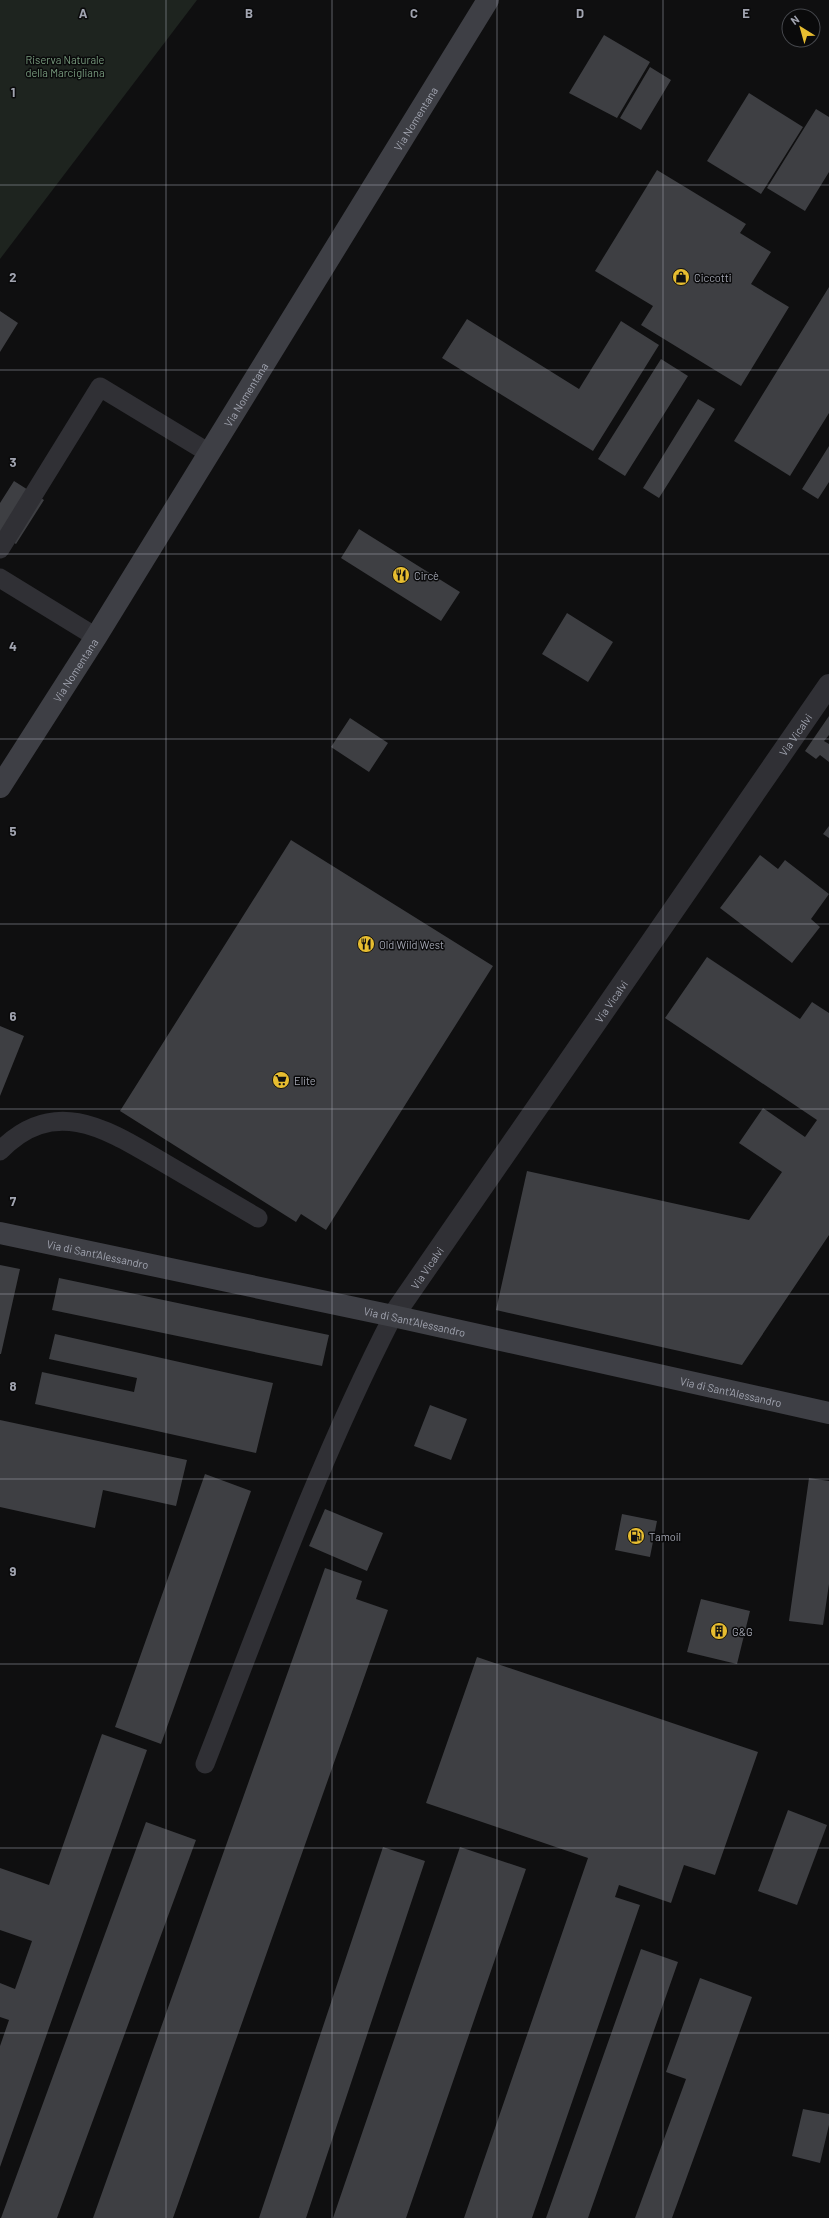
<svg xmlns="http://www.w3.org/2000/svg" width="829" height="2218" font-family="Barlow,sans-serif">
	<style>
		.green { fill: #1e241f }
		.building { fill: #3e3f43 }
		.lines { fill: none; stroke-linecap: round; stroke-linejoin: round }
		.lane { stroke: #303035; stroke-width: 19 }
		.street { stroke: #303035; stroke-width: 22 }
		.secondary { stroke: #3e3f45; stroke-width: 22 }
		.grid { fill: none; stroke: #a1a4b0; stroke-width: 1; stroke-opacity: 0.55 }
		.labels { text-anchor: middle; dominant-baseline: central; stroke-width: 3; stroke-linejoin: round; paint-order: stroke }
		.park-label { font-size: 11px; fill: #789b7e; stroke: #0a0a0b }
		.street-label { font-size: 11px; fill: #a1a4b0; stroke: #0a0a0b }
		.poi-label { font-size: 11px; fill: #a1a4b0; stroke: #0a0a0b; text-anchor: start }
		.grid-label { font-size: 13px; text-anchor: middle; font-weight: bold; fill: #a1a4b0; stroke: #0a0a0b; stroke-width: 3; stroke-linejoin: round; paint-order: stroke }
	</style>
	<rect width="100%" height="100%" fill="#0f0f10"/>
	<!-- green -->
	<path class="green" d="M 0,0 L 197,0 L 0,259 Z"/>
	<!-- building -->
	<path class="building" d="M 604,35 L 650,62 L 617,118 L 569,93 Z
		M 650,67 L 671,80 L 641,130 L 620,118 Z
		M 749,93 L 803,127 L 761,194 L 707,161 Z
		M 816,109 L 829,117 L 829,172 L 805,211 L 767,188 Z
		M 657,170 L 746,224 L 740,233 L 771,252 L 751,284 L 789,307 L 741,386 L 641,325 L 653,306 L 595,271 Z
		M 829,287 L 829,413 L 790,476 L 734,441 Z
		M 0,311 L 18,323 L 0,352 Z
		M 467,319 L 579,389 L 621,321 L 659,345 L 593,451 L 442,358 Z
		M 661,359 L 688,376 L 625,476 L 598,459 Z
		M 698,399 L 715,409 L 659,498 L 643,488 Z
		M 829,446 L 829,482 L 818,499 L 802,489 Z
		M 14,481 L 44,500 L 16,544 L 0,534 L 0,503 Z
		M 359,529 L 460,592 L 441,621 L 341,558 Z
		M 567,613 L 613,642 L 588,682 L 542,654 Z
		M 829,716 L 829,735 L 824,741 L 829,744 L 829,762 L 820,755 L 816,759 L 805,751 Z
		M 350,718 L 388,743 L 369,772 L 331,747 Z
		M 829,826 L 829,838 L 823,834 Z
		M 291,840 L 493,966 L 326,1230 L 301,1214 L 296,1222 L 120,1111 Z
		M 760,855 L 778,869 L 785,860 L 829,894 L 811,919 L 820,927 L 792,963 L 720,908 Z
		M 707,957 L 800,1019 L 812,1002 L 829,1013 L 829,1235 L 742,1365 L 496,1310 L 527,1171 L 749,1220 L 782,1172 L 739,1143 L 763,1108 L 805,1137 L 817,1120 L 665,1018 Z
		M 0,1026 L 24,1036 L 0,1096 Z
		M 0,1265 L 20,1269 L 1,1354 L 0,1354 Z
		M 59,1278 L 329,1335 L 322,1366 L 52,1310 Z
		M 55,1334 L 273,1383 L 256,1453 L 35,1404 L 42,1372 L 134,1392 L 137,1378 L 49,1359 Z
		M 430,1405 L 467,1419 L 451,1460 L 414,1446 Z
		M 0,1420 L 187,1460 L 176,1506 L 103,1490 L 95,1528 L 0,1507 Z
		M 205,1474 L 251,1491 L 161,1744 L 115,1727 Z
		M 809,1478 L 829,1481 L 829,1584 L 823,1625 L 789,1621 Z
		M 325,1509 L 383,1533 L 367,1571 L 309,1546 Z
		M 622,1514 L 657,1521 L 650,1557 L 615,1550 Z
		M 325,1568 L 362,1581 L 356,1599 L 388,1610 L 173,2218 L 93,2218 Z
		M 701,1599 L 750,1611 L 737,1664 L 687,1652 Z
		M 477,1657 L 758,1752 L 715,1875 L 684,1865 L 671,1903 L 619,1885 L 615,1897 L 640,1905 L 532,2218 L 464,2218 L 588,1858 L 426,1803 Z
		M 102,1734 L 147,1750 L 0,2167 L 0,2046 L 9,2020 L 0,2017 L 0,1983 L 15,1989 L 32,1941 L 0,1930 L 0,1868 L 49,1885 Z
		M 788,1810 L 827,1825 L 797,1905 L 758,1891 Z
		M 146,1822 L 196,1840 L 57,2218 L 1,2218 Z
		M 383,1847 L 425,1861 L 306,2218 L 259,2218 Z
		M 460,1847 L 526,1869 L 406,2218 L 333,2218 Z
		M 641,1949 L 678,1962 L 588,2218 L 546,2218 Z
		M 700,1978 L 752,1997 L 672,2218 L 635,2218 L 686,2079 L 666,2072 Z
		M 803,2109 L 829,2114 L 829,2125 L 820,2163 L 792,2156 Z"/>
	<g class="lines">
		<!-- lane -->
		<path class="lane" d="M 0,549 L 100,387 L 209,453
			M 0,578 L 96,637
			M 0,1151 C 56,1093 111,1132 166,1164 C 197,1182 227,1200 258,1218
			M 205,1764 C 264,1613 319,1460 393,1316"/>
		<!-- street -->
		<path class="street" id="s1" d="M 393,1316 L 829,685"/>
		<!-- secondary -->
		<g class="secondary">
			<path id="s2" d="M 0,787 L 96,637 L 488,0"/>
			<path id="s3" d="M 0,1233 L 393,1316 L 829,1413"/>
		</g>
	</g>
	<!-- grid -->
	<path class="grid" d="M 166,0 L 166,2218M 332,0 L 332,2218M 497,0 L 497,2218M 663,0 L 663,2218M 0,185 L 829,185M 0,370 L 829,370M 0,554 L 829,554M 0,739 L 829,739M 0,924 L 829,924M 0,1109 L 829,1109M 0,1294 L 829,1294M 0,1479 L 829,1479M 0,1664 L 829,1664M 0,1848 L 829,1848M 0,2033 L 829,2033"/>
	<!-- icons -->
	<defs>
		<g id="shop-disc" transform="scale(0.9)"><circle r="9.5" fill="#e7bd30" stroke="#0a0a0b"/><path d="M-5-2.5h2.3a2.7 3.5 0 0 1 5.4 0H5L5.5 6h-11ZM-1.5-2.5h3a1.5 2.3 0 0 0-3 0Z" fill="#111"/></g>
		<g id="restaurant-disc" transform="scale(0.9)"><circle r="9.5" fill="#e7bd30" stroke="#0a0a0b"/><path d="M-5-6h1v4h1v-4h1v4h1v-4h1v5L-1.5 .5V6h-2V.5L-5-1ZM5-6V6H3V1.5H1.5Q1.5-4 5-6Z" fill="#111"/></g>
		<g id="supermarket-disc" transform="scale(0.9)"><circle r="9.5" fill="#e7bd30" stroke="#0a0a0b"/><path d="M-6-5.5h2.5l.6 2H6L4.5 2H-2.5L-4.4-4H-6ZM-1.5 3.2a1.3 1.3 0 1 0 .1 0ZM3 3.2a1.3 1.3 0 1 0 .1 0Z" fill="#111"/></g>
		<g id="fuel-disc" transform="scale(0.9)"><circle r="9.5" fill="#e7bd30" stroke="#0a0a0b"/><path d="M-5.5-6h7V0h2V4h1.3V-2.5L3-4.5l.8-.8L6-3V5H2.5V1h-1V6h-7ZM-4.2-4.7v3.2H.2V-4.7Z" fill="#111"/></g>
		<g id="building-disc" transform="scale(0.9)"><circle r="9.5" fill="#e7bd30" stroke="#0a0a0b"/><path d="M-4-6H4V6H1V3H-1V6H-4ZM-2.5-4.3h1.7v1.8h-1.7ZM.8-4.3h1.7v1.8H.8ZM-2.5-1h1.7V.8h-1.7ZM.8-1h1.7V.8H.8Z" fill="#111"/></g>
	</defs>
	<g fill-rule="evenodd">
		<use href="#shop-disc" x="681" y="277"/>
		<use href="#restaurant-disc" x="401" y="575"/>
		<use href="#restaurant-disc" x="366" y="944"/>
		<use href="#supermarket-disc" x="281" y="1080"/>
		<use href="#fuel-disc" x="636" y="1536"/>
		<use href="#building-disc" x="719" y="1631"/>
	</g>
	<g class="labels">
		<!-- park labels -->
		<g class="park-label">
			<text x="65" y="59">Riserva Naturale<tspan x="65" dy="13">della Marcigliana</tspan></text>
		</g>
		<!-- street labels -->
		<g class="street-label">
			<text stroke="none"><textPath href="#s2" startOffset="787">Via Nomentana</textPath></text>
			<text stroke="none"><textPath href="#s2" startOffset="463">Via Nomentana</textPath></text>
			<text stroke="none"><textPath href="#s2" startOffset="139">Via Nomentana</textPath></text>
			<text stroke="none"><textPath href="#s1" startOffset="707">Via Vicalvi</textPath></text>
			<text stroke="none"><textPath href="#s1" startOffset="383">Via Vicalvi</textPath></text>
			<text stroke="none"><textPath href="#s3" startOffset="100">Via di Sant'Alessandro</textPath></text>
			<text stroke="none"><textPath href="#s1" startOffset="59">Via Vicalvi</textPath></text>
			<text stroke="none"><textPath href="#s3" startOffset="424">Via di Sant'Alessandro</textPath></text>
			<text stroke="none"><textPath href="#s3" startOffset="748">Via di Sant'Alessandro</textPath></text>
		</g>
		<!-- poi labels -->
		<g class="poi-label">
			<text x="694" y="277">Ciccotti</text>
			<text x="414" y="575">Circè</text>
			<text x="379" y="944">Old Wild West</text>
			<text x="294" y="1080">Elite</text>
			<text x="649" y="1536">Tamoil</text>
			<text x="732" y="1631">G&amp;G</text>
		</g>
	</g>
	<g class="grid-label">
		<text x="83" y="18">A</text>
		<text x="249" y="18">B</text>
		<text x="414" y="18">C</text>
		<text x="580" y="18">D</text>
		<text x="746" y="18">E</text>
		<text x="13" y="97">1</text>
		<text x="13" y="282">2</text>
		<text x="13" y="467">3</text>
		<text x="13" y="651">4</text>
		<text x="13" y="836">5</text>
		<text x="13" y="1021">6</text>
		<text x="13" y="1206">7</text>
		<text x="13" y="1391">8</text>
		<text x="13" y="1576">9</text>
	</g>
	<!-- north arrow -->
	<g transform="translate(801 28) rotate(323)"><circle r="19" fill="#0a0a0b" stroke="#46484d"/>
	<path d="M0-3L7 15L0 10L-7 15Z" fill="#e7bd30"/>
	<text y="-6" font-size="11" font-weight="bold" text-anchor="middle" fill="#a1a4b0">N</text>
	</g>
</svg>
